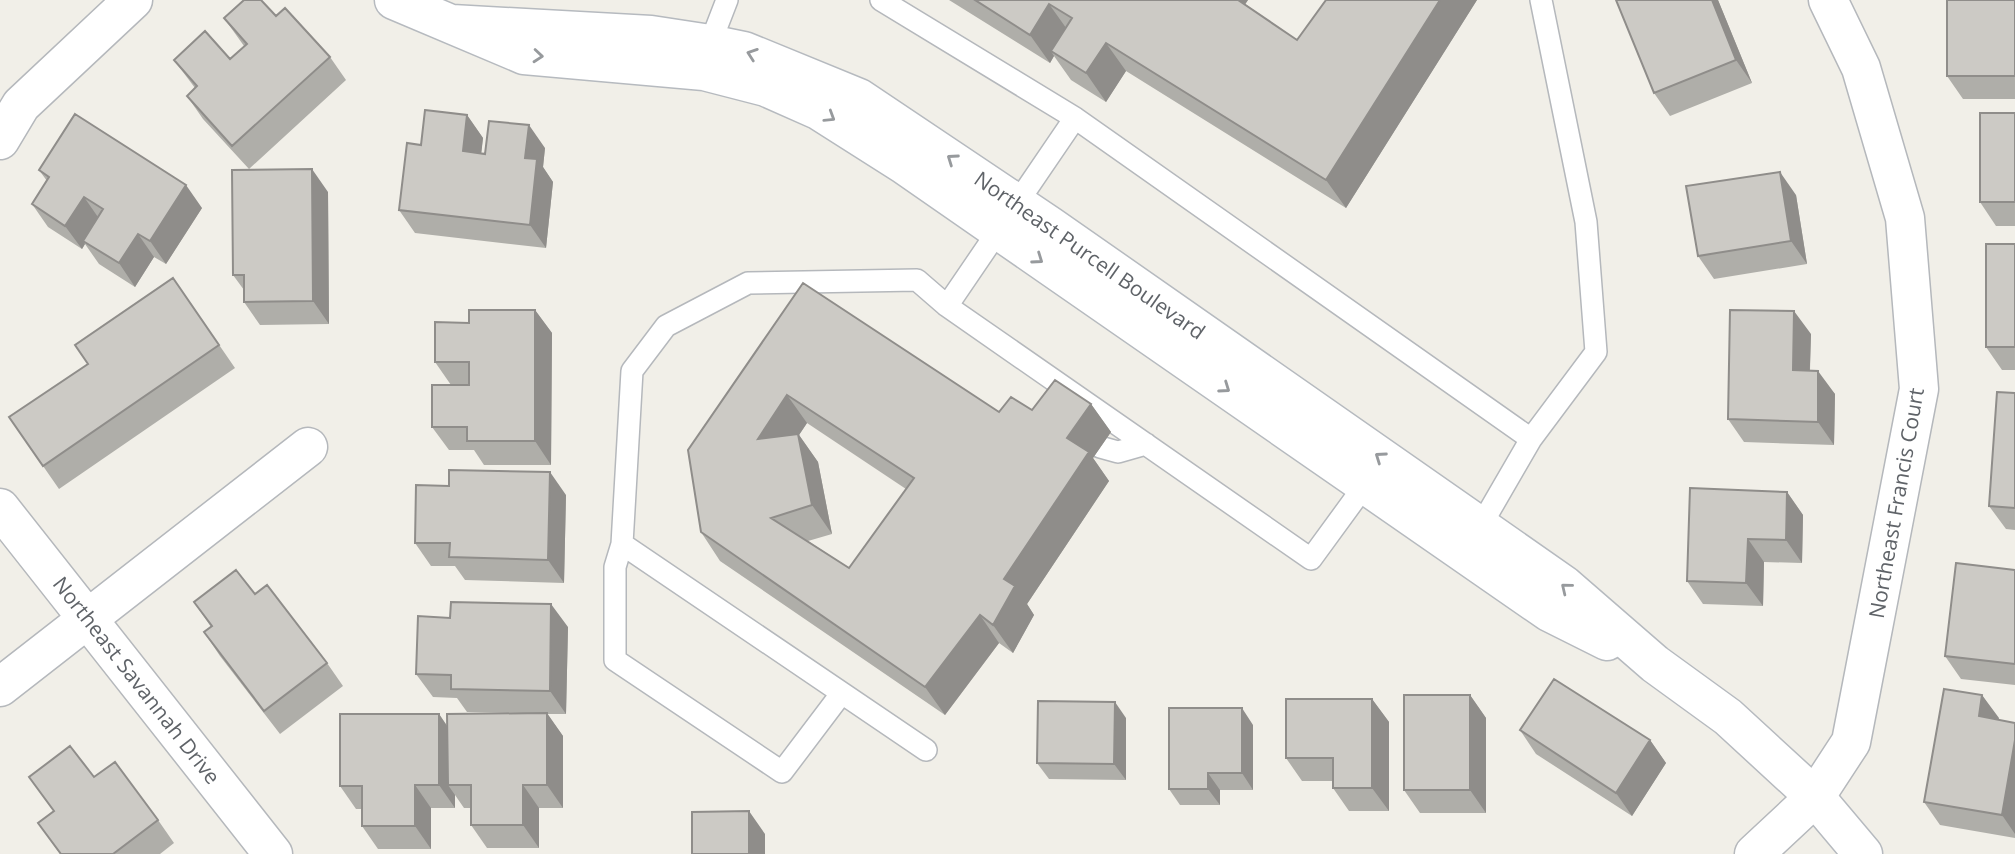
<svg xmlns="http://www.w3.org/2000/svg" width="2015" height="854" font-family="'Open Sans',sans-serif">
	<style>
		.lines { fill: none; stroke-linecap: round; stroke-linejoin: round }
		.lane-casing { stroke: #b5b8bc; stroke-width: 24 }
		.street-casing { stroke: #b5b8bc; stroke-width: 41 }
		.secondary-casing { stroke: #b6babf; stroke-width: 41 }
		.lane { stroke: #fff; stroke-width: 21 }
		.street { stroke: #fff; stroke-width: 38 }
		.secondary { stroke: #fff; stroke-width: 38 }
		.wall { fill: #afaea9; fill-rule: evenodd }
		.shaded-wall { fill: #8f8d8a }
		.building { fill: #cccac5; stroke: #8f8d8a; stroke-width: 2; fill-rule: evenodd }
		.oneway { stroke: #979a9d }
		.labels { text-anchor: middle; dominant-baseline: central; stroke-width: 6; stroke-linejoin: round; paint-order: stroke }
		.street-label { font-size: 21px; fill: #5f6368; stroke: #fff }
	</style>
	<rect width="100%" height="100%" fill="#f1efe8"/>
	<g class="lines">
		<!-- lane casing -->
		<g class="lane-casing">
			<path id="lane" d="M 881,0 L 1075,118 L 1531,439 L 1480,527
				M 710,44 L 727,0
				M 1075,118 L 947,306 L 1311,559 L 1365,485
				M 1531,439 L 1596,352 L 1586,222 L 1541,0
				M 1100,447 L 1118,452 L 1146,444
				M 622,544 L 615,567 L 615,660 L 782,772 L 841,694
				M 926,750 L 622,544 L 632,371 L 666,326 L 748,283 L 917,280 L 947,306"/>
		</g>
		<!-- street casing -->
		<g class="street-casing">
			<path id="street" d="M 0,140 L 21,105 L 133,0
				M 0,508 L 273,854
				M 0,687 L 308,447
				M 1754,854 L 1815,797 L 1851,742 L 1919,389 L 1905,218 L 1861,68 L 1828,0"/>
		</g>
		<!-- secondary casing -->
		<g class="secondary-casing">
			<path id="secondary" d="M 394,0 L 524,55 L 704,71 L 766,87 L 818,110 L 903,164 L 1549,612 L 1607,641
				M 452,24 L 651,35 L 710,44 L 744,51 L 859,98 L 1050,226 L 1564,585 L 1655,664 L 1728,717 L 1815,797 L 1863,854"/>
		</g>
		<!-- lane -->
		<use href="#lane" class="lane"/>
		<!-- street -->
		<use href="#street" class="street"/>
		<!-- secondary -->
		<use href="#secondary" class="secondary"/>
	</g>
	<!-- wall -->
	<path class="wall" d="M 949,0 L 1248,0 L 1245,4 L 1297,40 L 1326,0 L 1477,0 L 1346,208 L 1126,71 L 1106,102 L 1071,80 L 1054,56 L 1050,63 Z
		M 1616,0 L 1718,0 L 1752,83 L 1670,116 L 1654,93 Z
		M 2015,0 L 2015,99 L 1963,99 L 1947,76 Z
		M 276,16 L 330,57 L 346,80 L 249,169 L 203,119 L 187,96 L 195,88 L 174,60 L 230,59 L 244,46 L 224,18 Z
		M 2015,113 L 2015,226 L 1996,226 L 1980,202 Z
		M 467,115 L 483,138 L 481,153 L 545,148 L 543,167 L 553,182 L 546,248 L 415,233 L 399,210 L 421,145 Z
		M 39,170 L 202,208 L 166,264 L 154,257 L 135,287 L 99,264 L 85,244 L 82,249 L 48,227 L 32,204 L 47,181 Z
		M 328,192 L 329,324 L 260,325 L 244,302 L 244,290 L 233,275 Z
		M 1796,195 L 1807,264 L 1714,279 L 1698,256 Z
		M 2015,244 L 2015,370 L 2002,370 L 1986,347 Z
		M 173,278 L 235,368 L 59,489 L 9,417 L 88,364 Z
		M 803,283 L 999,412 L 1032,410 L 1091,404 L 1111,432 L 1093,458 L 1109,481 L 1027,604 L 1034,615 L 1013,653 L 999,643 L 945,715 L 720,561 L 701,532 ZM 807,423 L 906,489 L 849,568 L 808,541 L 832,534 L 818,462 L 799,435 Z
		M 535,310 L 552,333 L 551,465 L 484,465 L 474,450 L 449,450 L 432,427 L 451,385 L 435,362 L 469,323 Z
		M 1811,334 L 1810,370 L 1835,394 L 1834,445 L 1744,442 L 1728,419 Z
		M 2015,393 L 2015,530 L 2006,529 L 1989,506 Z
		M 1787,492 L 1803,515 L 1802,563 L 1764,562 L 1763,606 L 1703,604 L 1687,581 Z
		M 566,495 L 564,583 L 465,580 L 455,566 L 431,566 L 415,543 Z
		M 2015,570 L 2015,685 L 1961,679 L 1945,656 Z
		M 255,594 L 327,663 L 343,686 L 280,734 L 220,656 L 204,632 L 211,627 L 194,602 Z
		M 568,627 L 566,714 L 547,714 L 563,736 L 563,808 L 539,808 L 539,848 L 487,848 L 471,825 L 471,808 L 464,808 L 455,795 L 455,808 L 431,808 L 431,849 L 378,849 L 362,826 L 362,809 L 356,809 L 340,786 L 439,714 L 448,727 L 524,713 L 467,712 L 457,698 L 433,697 L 416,674 Z
		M 1470,695 L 1486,718 L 1486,813 L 1420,813 L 1404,790 Z
		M 1982,695 L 1998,720 L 2015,723 L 2015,838 L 1940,825 L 1924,802 Z
		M 1372,699 L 1389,722 L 1389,811 L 1349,811 L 1333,788 L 1333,781 L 1302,781 L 1286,758 Z
		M 1126,718 L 1126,780 L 1049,779 L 1037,763 Z
		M 1253,725 L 1253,790 L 1220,790 L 1220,805 L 1180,805 L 1169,789 Z
		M 1520,730 L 1650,740 L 1666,763 L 1632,816 L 1536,754 Z
		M 29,777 L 94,777 L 158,820 L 174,843 L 160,854 L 60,854 L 38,823 L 54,812 Z"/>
	<!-- shaded-wall -->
	<path class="shaded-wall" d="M 1228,0 L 1248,0 L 1238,15 Z
		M 1440,0 L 1477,0 L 1346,208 L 1326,180 Z
		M 1712,0 L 1718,0 L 1752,83 L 1736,60 Z
		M 1049,4 L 1069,32 L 1051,51 L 1054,56 L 1050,63 L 1030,35 Z
		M 1106,43 L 1126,71 L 1106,102 L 1086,73 Z
		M 467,115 L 483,138 L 479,174 L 463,151 Z
		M 529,125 L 545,148 L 543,167 L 553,182 L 546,248 L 530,225 L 525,158 Z
		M 312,169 L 328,192 L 329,324 L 313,301 Z
		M 1780,172 L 1796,195 L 1807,264 L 1791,241 Z
		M 186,185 L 202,208 L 166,264 L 150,241 Z
		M 84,197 L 100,220 L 83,241 L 85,244 L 82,249 L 65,226 Z
		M 138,234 L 154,257 L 135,287 L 119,263 Z
		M 535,310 L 552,333 L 551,465 L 535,441 Z
		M 1794,311 L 1811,334 L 1809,393 L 1793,370 Z
		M 1818,371 L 1835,394 L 1834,445 L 1818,422 Z
		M 787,395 L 807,423 L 799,435 L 818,462 L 832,534 L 812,505 L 758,439 Z
		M 1091,404 L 1111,432 L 1093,458 L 1109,481 L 1027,604 L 1034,615 L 1013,653 L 993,625 L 1004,579 L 1067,438 Z
		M 550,472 L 566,495 L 564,583 L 548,560 Z
		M 1787,492 L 1803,515 L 1802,563 L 1786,540 Z
		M 1748,539 L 1764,562 L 1763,606 L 1746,583 Z
		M 551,604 L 568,627 L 566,714 L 550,691 Z
		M 980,615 L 999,643 L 945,715 L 925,687 Z
		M 1470,695 L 1486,718 L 1486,813 L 1470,790 Z
		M 1982,695 L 1999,718 L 1995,739 L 1979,716 Z
		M 1372,699 L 1389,722 L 1389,811 L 1372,788 Z
		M 1115,702 L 1126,718 L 1126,780 L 1114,764 Z
		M 1242,708 L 1253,725 L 1253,790 L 1242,773 Z
		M 547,713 L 563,736 L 563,808 L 547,785 Z
		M 439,714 L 455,738 L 448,785 L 455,795 L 455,808 L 439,785 Z
		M 1650,740 L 1666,763 L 1632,816 L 1616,793 Z
		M 2015,740 L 2015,834 L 2002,815 Z
		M 1208,773 L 1220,790 L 1220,805 L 1208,789 Z
		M 415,785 L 431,808 L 431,849 L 415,826 Z
		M 523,785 L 539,808 L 539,848 L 523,825 Z
		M 749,811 L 765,834 L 765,854 L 749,854 Z"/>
	<!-- building -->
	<path class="building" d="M 244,0 L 261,0 L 276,16 L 285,8 L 330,57 L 232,146 L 187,96 L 197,86 L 174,60 L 205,31 L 230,59 L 247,44 L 224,18 Z
		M 975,0 L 1238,0 L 1297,40 L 1326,0 L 1440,0 L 1326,180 L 1106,43 L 1086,73 L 1051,51 L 1072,18 L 1049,4 L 1030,35 Z
		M 1616,0 L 1712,0 L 1736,60 L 1654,93 Z
		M 1947,0 L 2015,0 L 2015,76 L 1947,76 Z
		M 425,110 L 467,115 L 463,151 L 485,154 L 489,121 L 529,125 L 525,158 L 537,159 L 530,225 L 399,210 L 407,143 L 421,145 Z
		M 1980,113 L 2015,113 L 2015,202 L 1980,202 Z
		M 75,114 L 186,185 L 150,241 L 138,234 L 119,263 L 83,241 L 103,209 L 84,197 L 65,226 L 32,204 L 49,177 L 39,170 Z
		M 312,169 L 313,301 L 244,302 L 244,275 L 233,275 L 232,170 Z
		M 1780,172 L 1791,241 L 1698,256 L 1686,186 Z
		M 1986,244 L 2015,244 L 2015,347 L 1986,347 Z
		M 173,278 L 219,345 L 43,466 L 9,417 L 88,364 L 75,345 Z
		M 803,283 L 999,412 L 1011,397 L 1032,410 L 1055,380 L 1091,404 L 1067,438 L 1089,452 L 1004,579 L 1015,586 L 993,625 L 980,615 L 925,687 L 701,532 L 688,450 ZM 787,395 L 914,478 L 849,568 L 771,518 L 812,505 L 798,434 L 758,439 Z
		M 469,310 L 535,310 L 535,441 L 467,441 L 467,427 L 432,427 L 432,385 L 469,385 L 469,362 L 435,362 L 435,322 L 469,323 Z
		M 1730,310 L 1794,311 L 1793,370 L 1818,371 L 1818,422 L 1728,419 Z
		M 1997,392 L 2015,393 L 2015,508 L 1989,506 Z
		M 449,470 L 550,472 L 548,560 L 449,557 L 450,543 L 415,543 L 416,485 L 449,486 Z
		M 1690,488 L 1787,492 L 1786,540 L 1748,539 L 1746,583 L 1687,581 Z
		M 1956,563 L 2015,570 L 2015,664 L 1945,656 Z
		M 236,570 L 255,594 L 267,585 L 327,663 L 264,711 L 204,632 L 212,626 L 194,602 Z
		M 451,602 L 551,604 L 550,691 L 451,689 L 451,675 L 416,674 L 418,616 L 450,618 Z
		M 1554,679 L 1650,740 L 1616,793 L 1520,730 Z
		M 1944,689 L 1982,695 L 1979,716 L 2015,723 L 2015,740 L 2002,815 L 1924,802 Z
		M 1404,695 L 1470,695 L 1470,790 L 1404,790 Z
		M 1286,699 L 1372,699 L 1372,788 L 1333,788 L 1333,758 L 1286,758 Z
		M 1038,701 L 1115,702 L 1114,764 L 1037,763 Z
		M 1169,708 L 1242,708 L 1242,773 L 1208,773 L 1208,789 L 1169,789 Z
		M 547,713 L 547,785 L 523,785 L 523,825 L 471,825 L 471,785 L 448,785 L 447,714 Z
		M 340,714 L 439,714 L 439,785 L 415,785 L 415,826 L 362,826 L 362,786 L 340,786 Z
		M 70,746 L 94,777 L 115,762 L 158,820 L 113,854 L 61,854 L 38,823 L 54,811 L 29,777 Z
		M 749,811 L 749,854 L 692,854 L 692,812 Z"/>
	<!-- one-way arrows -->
	<defs><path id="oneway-chevron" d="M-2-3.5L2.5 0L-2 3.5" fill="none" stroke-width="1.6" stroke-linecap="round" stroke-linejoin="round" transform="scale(1.75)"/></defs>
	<g class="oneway">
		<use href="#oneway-chevron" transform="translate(752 54) rotate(-161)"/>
		<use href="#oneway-chevron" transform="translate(538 56) rotate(5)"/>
		<use href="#oneway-chevron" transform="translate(830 117) rotate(32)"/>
		<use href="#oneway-chevron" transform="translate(952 159) rotate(-145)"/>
		<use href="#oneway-chevron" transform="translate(1038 259) rotate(35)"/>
		<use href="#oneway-chevron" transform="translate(1225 388) rotate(35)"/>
		<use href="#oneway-chevron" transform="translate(1380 457) rotate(-145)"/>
		<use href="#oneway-chevron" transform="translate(1566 588) rotate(-141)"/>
	</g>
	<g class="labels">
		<!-- street labels -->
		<g class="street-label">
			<text transform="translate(1090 255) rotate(35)">Northeast Purcell Boulevard</text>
			<text transform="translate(1896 503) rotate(-80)">Northeast Francis Court</text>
			<text transform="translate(137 680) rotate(52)">Northeast Savannah Drive</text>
		</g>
	</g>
</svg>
